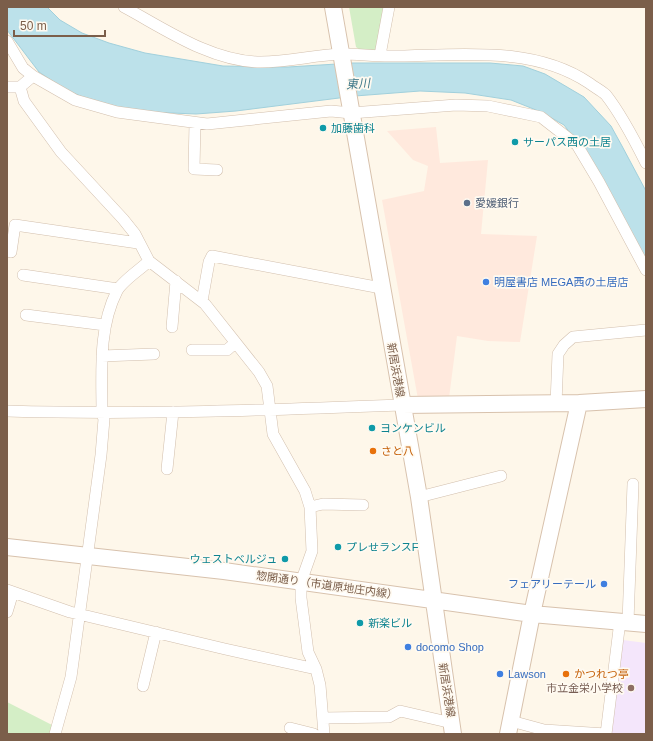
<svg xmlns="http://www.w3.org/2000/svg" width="653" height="741" font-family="Arial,'Noto Sans JP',sans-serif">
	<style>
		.commercial { fill: #ffe9dd }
		.education { fill: #f4e6fb }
		.green { fill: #d4eec6 }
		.water { fill: #bce1ea; stroke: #a1d0dc }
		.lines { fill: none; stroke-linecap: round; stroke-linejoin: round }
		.street-casing { stroke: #d2bfad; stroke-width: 12 }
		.secondary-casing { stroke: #d8c2ad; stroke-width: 18 }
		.street { stroke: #fff; stroke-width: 11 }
		.secondary { stroke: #fff; stroke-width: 16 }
		.culture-dot { fill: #0f9aa8; stroke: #fffaf1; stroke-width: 1.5 }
		.service-dot { fill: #5c6f8a; stroke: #fffaf1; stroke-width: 1.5 }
		.shop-dot { fill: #3f7fe0; stroke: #fffaf1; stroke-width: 1.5 }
		.food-dot { fill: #e8710a; stroke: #fffaf1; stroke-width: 1.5 }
		.education-dot { fill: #8d6e63; stroke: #fffaf1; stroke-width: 1.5 }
		.labels { text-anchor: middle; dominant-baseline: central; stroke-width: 3.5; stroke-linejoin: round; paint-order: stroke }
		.culture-label { font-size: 11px; fill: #0d838f; stroke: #fffaf1; text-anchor: start }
		.service-label { font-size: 11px; fill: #4e5e75; stroke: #fffaf1; text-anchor: start }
		.shop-label { font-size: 11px; fill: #366cbe; stroke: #fffaf1; text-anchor: start }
		.street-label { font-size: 11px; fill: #7b5e4a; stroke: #fffaf1 }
		.food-label { font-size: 11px; fill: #c56008; stroke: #fffaf1; text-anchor: start }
		.education-label { font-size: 11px; fill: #785e54; stroke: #fffaf1; text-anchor: end }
		.water-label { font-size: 12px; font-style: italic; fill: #3f7889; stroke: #fffaf1 }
	</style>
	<rect width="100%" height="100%" fill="#fef7ea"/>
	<!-- commercial -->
	<path class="commercial" d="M 436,127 L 440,163 L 488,160 L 481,234 L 537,236 L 520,342 L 488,341 L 457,336 L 449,398 L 418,399 L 382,200 L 424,191 L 428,166 L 413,160 L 387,131 Z"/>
	<!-- education -->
	<path class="education" d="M 623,640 L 646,643 L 646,734 L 610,734 Z"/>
	<!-- green -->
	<path class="green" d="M 349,7 L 386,7 L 375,52 L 360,50 L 356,47 Z
		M 7,702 L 52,725 L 58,734 L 7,734 Z"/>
	<!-- water -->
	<path class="water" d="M 7,7 L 47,7 L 60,20 L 82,33 L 109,43 L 145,53 L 223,66 L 288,67 L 353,63 L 490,63 L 523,66 L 545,74 L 584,97 L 611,126 L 622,146 L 646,191 L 646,261 L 593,163 L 564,125 L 541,112 L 511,100 L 465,93 L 420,91 L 355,96 L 236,111 L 196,114 L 148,112 L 107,107 L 66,90 L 39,72 L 7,30 Z"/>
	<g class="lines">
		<!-- street casing -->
		<g class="street-casing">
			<path id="street" d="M 124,7 C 165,29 209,60 257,62 C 285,63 313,55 341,54 C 357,54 373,56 389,56 C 455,56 531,44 589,83 C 594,87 602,91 606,95 C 621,114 635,141 646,163
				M 7,41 L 23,68 L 33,76 L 75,100 L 117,112 L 207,124 L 331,111 L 351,113 L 456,105 L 488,106 L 541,117 L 577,145 L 599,182 L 646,270
				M 380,55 L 389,7
				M 7,87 L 20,87 L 33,76
				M 20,87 L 24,101 L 61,152 L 123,219 L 135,234 L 149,261 L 205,304 L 259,372 L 267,386 L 273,434 L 305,491 L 310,507 L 312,551 L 301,582 L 301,598 L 308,652 L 316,669 L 320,685 L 324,734
				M 195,123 L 194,169 L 217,170
				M 7,251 L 11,252 L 15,225 L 138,243
				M 23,275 L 118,289
				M 202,301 L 209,262 L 212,256 L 381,288
				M 26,315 L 105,325
				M 172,327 L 176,281
				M 192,350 L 227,350 L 235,343
				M 102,356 L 154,354
				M 556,404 L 558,354 L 564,345 L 573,337 L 646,330
				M 7,411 C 139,415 271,410 402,405
				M 167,469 L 173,412
				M 419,497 L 501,476
				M 310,507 L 323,504 L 363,505
				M 7,590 L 70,612 L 225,649 L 316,669
				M 7,612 L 13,592
				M 628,622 L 633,484
				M 143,686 L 156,632
				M 323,718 L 389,717 L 400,711 L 452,723
				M 511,721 L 544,730 L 606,734
				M 290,728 L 314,734
				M 55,734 L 71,677 L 101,455 L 104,419 L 102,414 C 102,373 98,328 117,291 C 122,281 141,269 149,261
				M 606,734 L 620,621"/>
		</g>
		<!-- secondary casing -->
		<g class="secondary-casing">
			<path id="secondary" d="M 333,7 L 419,497 L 453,734
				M 402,405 L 579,403 L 646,399
				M 7,547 L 224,571 L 532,614 L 646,624
				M 508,734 L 532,614 L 579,403"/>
		</g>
		<!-- street -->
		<use href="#street" class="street"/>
		<!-- secondary -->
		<use href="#secondary" class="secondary"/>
	</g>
	<!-- markers -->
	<g class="culture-dot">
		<circle cx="323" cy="128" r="4"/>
		<circle cx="515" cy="142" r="4"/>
		<circle cx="372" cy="428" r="4"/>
		<circle cx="338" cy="547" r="4"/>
		<circle cx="285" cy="559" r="4"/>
		<circle cx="360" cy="623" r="4"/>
	</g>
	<circle class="service-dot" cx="467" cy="203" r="4"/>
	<g class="shop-dot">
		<circle cx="486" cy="282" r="4"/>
		<circle cx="604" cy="584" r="4"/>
		<circle cx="408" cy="647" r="4"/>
		<circle cx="500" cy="674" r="4"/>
	</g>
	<g class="food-dot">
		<circle cx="373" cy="451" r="4"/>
		<circle cx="566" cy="674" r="4"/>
	</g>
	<circle class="education-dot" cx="631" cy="688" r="4"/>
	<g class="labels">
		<!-- culture labels -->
		<g class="culture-label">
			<text x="331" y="128">加藤歯科</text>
			<text x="523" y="142">サーパス西の土居</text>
			<text x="380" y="428">ヨンケンビル</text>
			<text x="346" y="547">プレせランスF</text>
			<text x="277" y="559" text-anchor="end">ウェストベルジュ</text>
			<text x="368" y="623">新楽ビル</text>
		</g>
		<!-- service labels -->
		<g class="service-label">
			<text x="475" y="203">愛媛銀行</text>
		</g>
		<!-- shop labels -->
		<g class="shop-label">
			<text x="494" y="282">明屋書店 MEGA西の土居店</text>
			<text x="596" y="584" text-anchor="end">フェアリーテール</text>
			<text x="416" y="647">docomo Shop</text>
			<text x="508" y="674">Lawson</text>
		</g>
		<!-- street labels -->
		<g class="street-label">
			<text transform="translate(396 370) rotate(80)">新居浜港線</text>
			<text transform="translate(327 585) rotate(8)">惣開通り（市道原地庄内線）</text>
			<text transform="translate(447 690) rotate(81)">新居浜港線</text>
		</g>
		<!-- food labels -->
		<g class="food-label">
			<text x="381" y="451">さと八</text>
			<text x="574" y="674">かつれつ亭</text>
		</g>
		<!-- education labels -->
		<g class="education-label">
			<text x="623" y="688">市立金栄小学校</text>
		</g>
		<!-- water labels -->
		<g class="water-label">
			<text transform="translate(358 84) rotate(-4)">東川</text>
		</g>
	</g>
	<!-- border -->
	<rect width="653" height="741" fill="none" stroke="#7b5e4a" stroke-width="16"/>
	<!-- scale -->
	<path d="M14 30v6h91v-6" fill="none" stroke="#7b5e4a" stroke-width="2"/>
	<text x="20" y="30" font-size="12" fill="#7b5e4a" stroke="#fffaf1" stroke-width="3" paint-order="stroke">50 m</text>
</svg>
